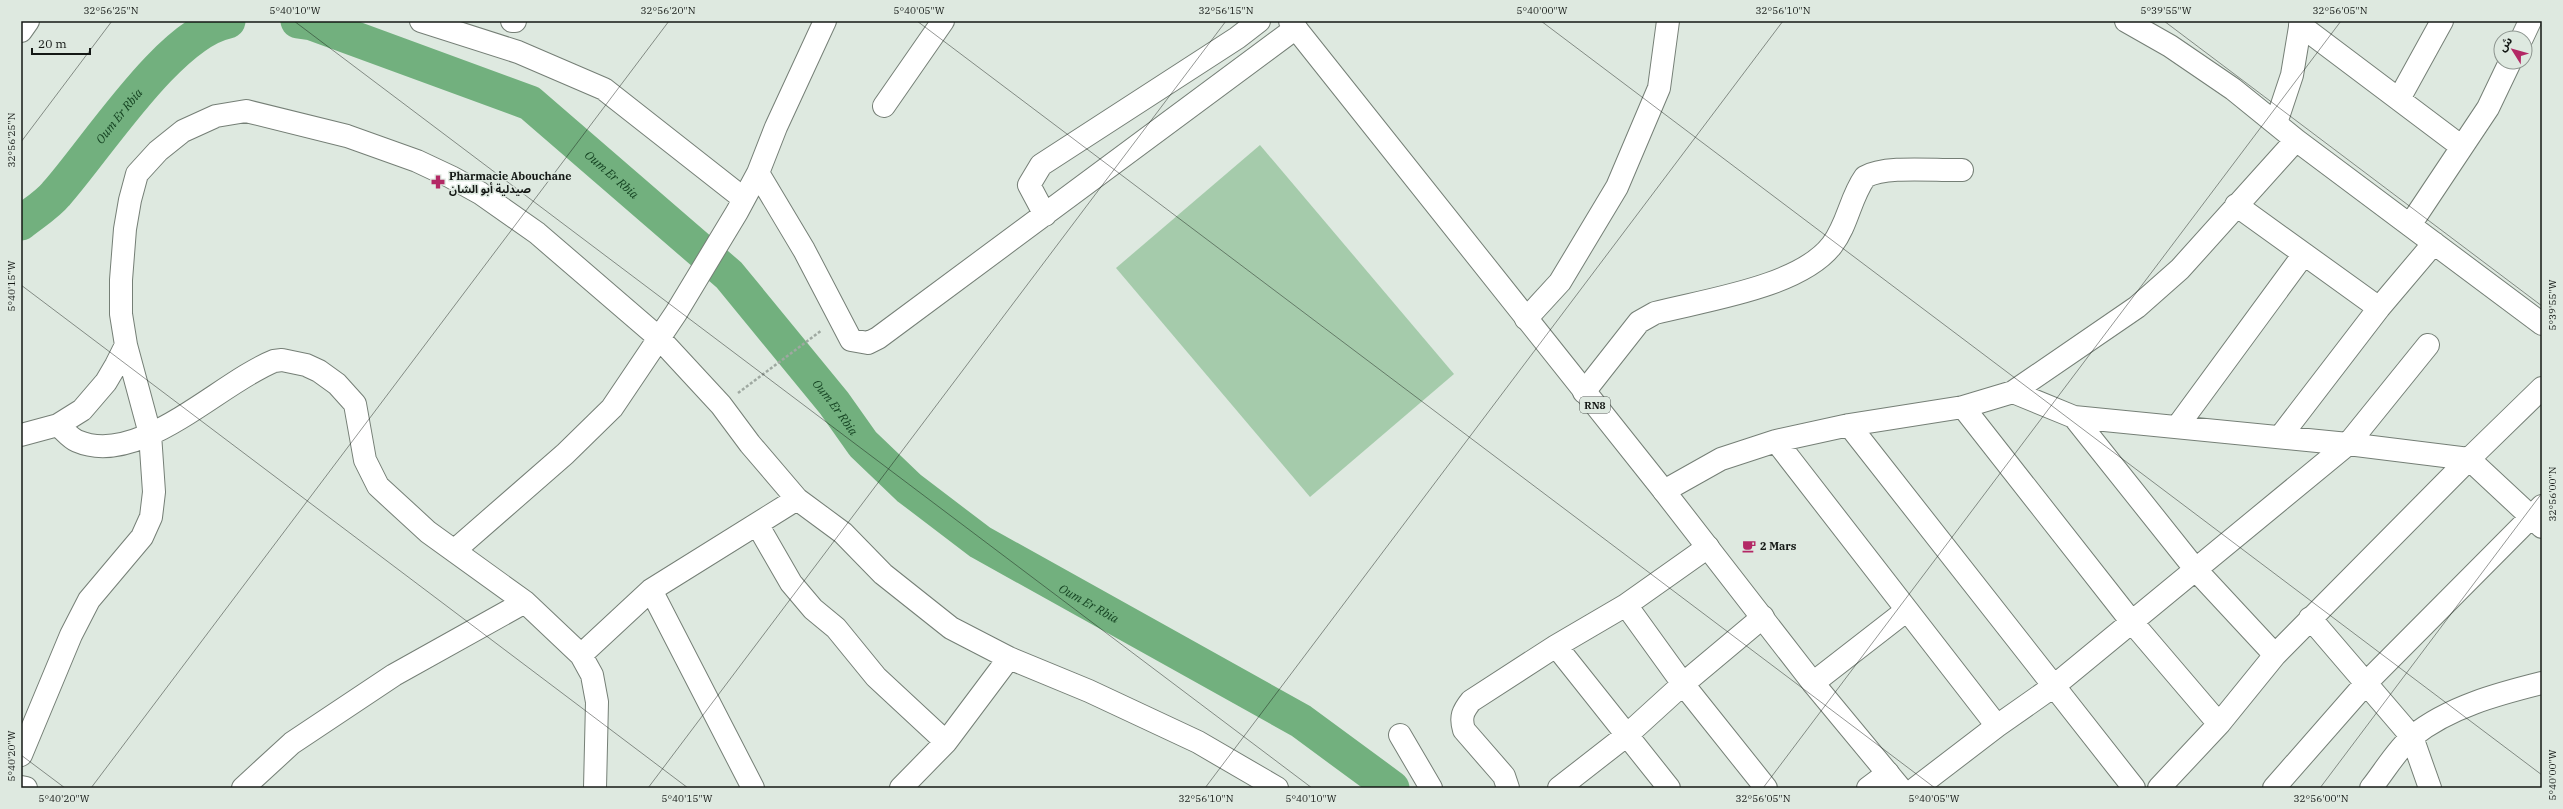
<svg xmlns="http://www.w3.org/2000/svg" width="2563" height="809" font-family="'IBM Plex Serif','Noto Sans Arabic',serif">
	<style>
		.green { fill: #a5cbab }
		.lines { fill: none; stroke-linecap: round; stroke-linejoin: round }
		.river { stroke: #72b07e; stroke-width: 35 }
		.minor-casing { stroke: #757f76; stroke-width: 24 }
		.major-casing { stroke: #757f76; stroke-width: 24 }
		.path { stroke: #9fa8a1; stroke-width: 2.5; stroke-dasharray: 3 2; stroke-linecap: butt }
		.minor { stroke: #fff; stroke-width: 22 }
		.major { stroke: #fff; stroke-width: 22 }
		.ticks { fill: none; stroke: #141815; stroke-width: 1; stroke-opacity: 0.45 }
		.labels { text-anchor: middle; dominant-baseline: central; stroke-width: 3; stroke-linejoin: round; paint-order: stroke }
		.shield { fill: #dee9e0; stroke: #515752; stroke-width: 1 }
		.shield-label { font-size: 10px; font-weight: bold; fill: #141815 }
		.poi-label { font-size: 11px; font-weight: bold; fill: #141815; stroke: #dee9e0; text-anchor: start }
		.water-label { font-size: 12px; font-style: italic; fill: #144221; stroke: #dee9e0 }
		.neatline { fill: none; stroke: #141815; stroke-width: 1.5 }
		.ticks-label { font-size: 10px; text-anchor: middle; fill: #141815 }
	</style>
	<rect width="100%" height="100%" fill="#dee9e0"/>
	<!-- green -->
	<path class="green" d="M 1260,145 L 1454,374 L 1310,497 L 1116,268 Z"/>
	<g class="lines">
		<!-- river -->
		<g class="river">
			<path id="s1" d="M 298,21 L 312,23 L 530,103 L 729,275 L 834,403 L 863,444 L 909,488 L 980,542 L 1301,721 L 1392,788"/>
			<path id="s2" d="M 21,223 C 32,214 47,205 56,194 C 97,148 169,33 228,21"/>
		</g>
		<!-- minor casing -->
		<g class="minor-casing">
			<path id="minor" d="M 421,21 L 518,52 L 604,89 L 744,199
				M 512,21 L 515,21
				M 2126,21 L 2170,46 L 2233,89 L 2296,140 L 2542,324
				M 2300,25 L 2462,147
				M 21,31 L 28,21
				M 2522,38 L 2530,21
				M 2399,99 L 2442,21
				M 884,106 L 943,21
				M 2276,123 L 2292,75 L 2301,21
				M 758,173 L 804,250 L 851,340 L 868,343 L 878,338 L 1296,28
				M 2236,205 L 2379,308
				M 1045,215 L 1029,185 L 1041,165 L 1237,38 L 1259,21
				M 2410,225 L 2488,108 L 2510,62
				M 1526,319 L 1560,282 L 1617,187 L 1659,88 L 1668,21
				M 1584,392 L 1639,322 L 1655,313 C 1705,300 1800,287 1832,245 C 1848,224 1850,198 1865,177 C 1886,165 1936,171 1962,170
				M 2013,392 L 2074,417 L 2348,444 L 2469,459 L 2542,388
				M 1963,407 L 2131,621 L 2219,724
				M 2074,417 L 2196,570 L 2275,655
				M 58,425 C 64,430 70,438 77,441 C 139,468 219,383 274,361 L 282,360 L 306,365 L 319,371 L 337,384 L 355,404 L 365,460 L 378,486 L 428,532 L 525,602 L 581,655 L 592,675 L 597,702 L 595,788
				M 1849,425 L 2134,788
				M 2177,427 L 2304,254
				M 21,435 L 58,425 L 82,410 L 106,382 L 116,365 L 126,345 L 121,314 L 121,280 L 125,229 L 130,200 L 137,174 L 158,151 L 183,131 L 216,116 L 246,111 L 347,136 L 417,161 L 451,177 L 480,193 L 537,233 L 659,338 L 721,405 L 750,444 L 797,499 L 843,533 L 883,574 L 951,628 L 1009,658 L 1089,691 L 1198,742 L 1277,788
				M 2280,437 L 2379,308 L 2434,243
				M 1776,441 L 1997,726
				M 1664,491 L 1721,459 L 1776,441 L 1849,425 L 1963,407 L 2013,392 L 2137,307 L 2180,269 L 2296,140
				M 757,524 L 791,583 L 813,609 L 836,628 L 876,677 L 946,742
				M 455,550 L 565,454 L 612,408 L 676,313 L 737,212 L 758,173 L 776,127 L 825,21
				M 651,590 L 753,788
				M 1626,605 L 1683,684 L 1766,788
				M 2310,618 L 2412,737 L 2430,788
				M 1556,646 L 1669,788
				M 581,655 L 651,590 L 797,499
				M 1813,683 L 1907,610
				M 1400,735 L 1431,788
				M 21,755 L 71,635 L 89,600 L 142,537 L 151,517 L 154,492 L 150,434 L 126,345
				M 21,787 L 26,788
				M 243,788 L 292,743 L 394,675 L 525,602
				M 901,788 L 946,742 L 1009,658
				M 1508,788 L 1504,776 L 1464,730 C 1460,717 1463,711 1471,701 L 1556,646 L 1626,605 L 1708,547
				M 1559,788 L 1627,735 L 1683,684 L 1763,617
				M 1868,788 L 1888,773
				M 1916,788 L 1997,726 L 2054,686 L 2348,444 L 2428,345
				M 2159,788 L 2219,724 L 2275,655 L 2469,459 L 2542,527
				M 2274,788 L 2367,682 L 2542,506
				M 2371,788 C 2384,772 2397,749 2413,736 C 2449,707 2498,694 2542,683"/>
		</g>
		<!-- major casing -->
		<g class="major-casing">
			<path id="major" d="M 1290,21 L 1664,491 L 1813,683 L 1900,788"/>
		</g>
		<!-- path -->
		<path class="path" d="M 738,393 L 822,330"/>
		<!-- minor -->
		<use href="#minor" class="minor"/>
		<!-- major -->
		<use href="#major" class="major"/>
	</g>
	<!-- ticks -->
	<path class="ticks" d="M 294,21 L 1312,788M 917,21 L 1935,788M 1541,21 L 2542,775M 2164,21 L 2542,306M 21,142 L 112,21M 21,285 L 688,788M 21,755 L 65,788M 91,788 L 669,21M 648,788 L 1226,21M 1205,788 L 1783,21M 1763,788 L 2341,21M 2320,788 L 2542,493"/>
	<!-- icons -->
	<defs>
		<g id="pharmacy-bare" transform="scale(1.08)"><path d="M-2-6h4v4h4v4h-4v4h-4v-4h-4v-4h4Z" fill="#b32865" stroke="#dee9e0" stroke-width="2.5" paint-order="stroke"/></g>
		<g id="cafe-bare" transform="scale(1.08)"><path d="M-5.5-4.5H6V0H3Q3 3.5 0 3.5H-2.5Q-5.5 3.5-5.5 0ZM3-3.2v2h1.7v-2ZM-6 4.5H4V6H-6Z" fill="#b32865" stroke="#dee9e0" stroke-width="2.5" paint-order="stroke"/></g>
	</defs>
	<g fill-rule="evenodd">
		<use href="#pharmacy-bare" x="438" y="182"/>
		<use href="#cafe-bare" x="1749" y="546"/>
	</g>
	<g class="labels">
		<!-- shield labels -->
		<rect class="shield" x="1580" y="397" width="30" height="16" rx="3"/>
		<g class="shield-label">
			<text x="1595" y="405">RN8</text>
		</g>
		<!-- poi labels -->
		<g class="poi-label">
			<text x="449" y="176">Pharmacie Abouchane<tspan x="449" dy="13">صيدلية أبو الشان</tspan></text>
			<text x="1760" y="546">2 Mars</text>
		</g>
		<!-- water labels -->
		<g class="water-label">
			<text stroke="none"><textPath href="#s2" startOffset="146">Oum Er Rbia</textPath></text>
			<text stroke="none"><textPath href="#s1" startOffset="355">Oum Er Rbia</textPath></text>
			<text stroke="none"><textPath href="#s1" startOffset="679">Oum Er Rbia</textPath></text>
			<text stroke="none"><textPath href="#s1" startOffset="1003">Oum Er Rbia</textPath></text>
		</g>
	</g>
	<!-- border -->
	<rect width="2563" height="809" fill="none" stroke="#dee9e0" stroke-width="44"/>
	<!-- north arrow -->
	<g transform="translate(2513 50) rotate(307)"><circle r="19" fill="#dee9e0" stroke="#8d958f"/>
	<path d="M0-3L7 15L0 10L-7 15Z" fill="#b32865"/>
	<text y="-6" font-size="11" font-weight="bold" text-anchor="middle" fill="#141815">ش</text>
	</g>
	<!-- scale -->
	<path d="M32 48v6h58v-6" fill="none" stroke="#141815" stroke-width="2"/>
	<text x="38" y="48" font-size="12" fill="#141815" stroke="#dee9e0" stroke-width="3" paint-order="stroke">20 m</text>
	<rect x="22" y="22" width="2519" height="765" class="neatline"/>
	<g class="ticks-label">
		<text x="111" y="14">32°56'25"N</text>
		<text x="295" y="14">5°40'10"W</text>
		<text x="668" y="14">32°56'20"N</text>
		<text x="919" y="14">5°40'05"W</text>
		<text x="1226" y="14">32°56'15"N</text>
		<text x="1542" y="14">5°40'00"W</text>
		<text x="1783" y="14">32°56'10"N</text>
		<text x="2166" y="14">5°39'55"W</text>
		<text x="2340" y="14">32°56'05"N</text>
		<text transform="translate(11 140) rotate(-90)" y="4">32°56'25"N</text>
		<text transform="translate(11 286) rotate(-90)" y="4">5°40'15"W</text>
		<text transform="translate(2552 305) rotate(-90)" y="4">5°39'55"W</text>
		<text transform="translate(2552 494) rotate(-90)" y="4">32°56'00"N</text>
		<text transform="translate(11 756) rotate(-90)" y="4">5°40'20"W</text>
		<text transform="translate(2552 775) rotate(-90)" y="4">5°40'00"W</text>
		<text x="64" y="802">5°40'20"W</text>
		<text x="687" y="802">5°40'15"W</text>
		<text x="1206" y="802">32°56'10"N</text>
		<text x="1311" y="802">5°40'10"W</text>
		<text x="1763" y="802">32°56'05"N</text>
		<text x="1934" y="802">5°40'05"W</text>
		<text x="2321" y="802">32°56'00"N</text>
	</g>
</svg>
